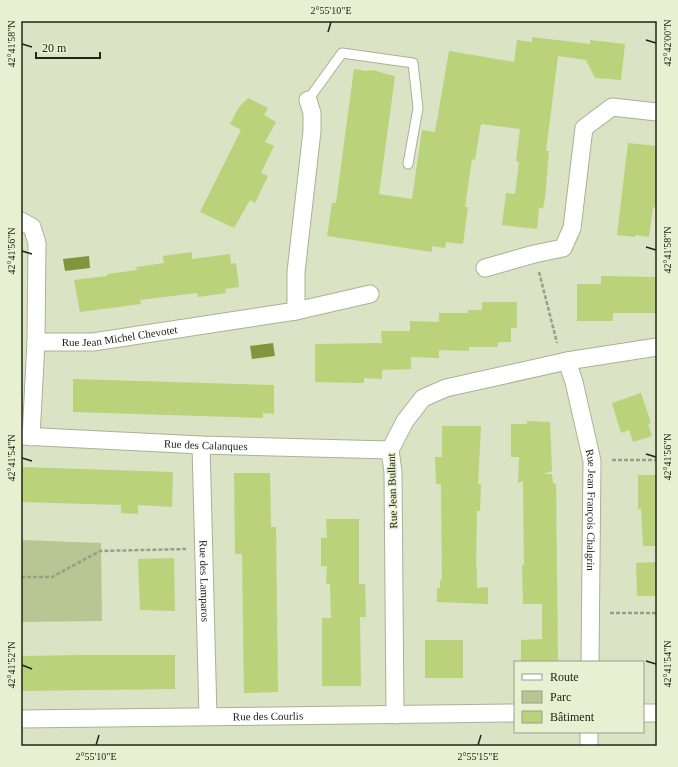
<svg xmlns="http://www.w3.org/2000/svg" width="678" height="767" font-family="'Times New Roman',serif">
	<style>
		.green { fill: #b7c693 }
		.water { fill: #80953d }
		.building { fill: #bad279 }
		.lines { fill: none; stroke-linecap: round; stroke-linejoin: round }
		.lane-casing { stroke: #a9b294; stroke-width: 11 }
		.street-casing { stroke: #a9b294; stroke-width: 19 }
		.path { stroke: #989f87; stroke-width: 2.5; stroke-dasharray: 4 2; stroke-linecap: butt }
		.lane { stroke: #fff; stroke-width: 9 }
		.street { stroke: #fff; stroke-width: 17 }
		.ticks { fill: none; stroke: #212419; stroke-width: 1.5 }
		.labels { text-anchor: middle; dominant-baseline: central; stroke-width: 3; stroke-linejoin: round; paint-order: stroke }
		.street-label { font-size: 11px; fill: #212419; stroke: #e7f1d1 }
		.neatline { fill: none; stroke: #212419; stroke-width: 1.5 }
		.ticks-label { font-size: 10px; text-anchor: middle; fill: #212419 }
	</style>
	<rect width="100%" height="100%" fill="#dae3c4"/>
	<!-- green -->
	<path class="green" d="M 21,540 L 101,543 L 102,621 L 21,622 Z"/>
	<!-- water -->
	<path class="water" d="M 89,256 L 90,268 L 65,271 L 63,259 Z
		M 273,343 L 275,356 L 252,359 L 250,346 Z"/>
	<!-- building -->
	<path class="building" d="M 532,37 L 590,44 L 590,40 L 625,44 L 621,80 L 595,78 L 586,60 L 558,56 L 546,151 L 549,151 L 545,198 L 543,208 L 539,208 L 537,229 L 502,225 L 506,193 L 515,194 L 519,162 L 516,161 L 520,129 L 481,124 L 475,160 L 472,159 L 465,207 L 468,207 L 463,244 L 446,242 L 445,248 L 432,246 L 432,252 L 327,236 L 332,203 L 336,203 L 354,69 L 366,71 L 374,70 L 386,74 L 395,76 L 379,194 L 412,199 L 422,130 L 435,132 L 449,51 L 514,62 L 517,40 L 532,42 Z
		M 248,98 L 268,108 L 264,115 L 276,122 L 265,142 L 274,146 L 261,173 L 268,176 L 255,203 L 250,200 L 234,228 L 200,212 L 241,130 L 230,124 L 239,107 Z
		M 628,143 L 657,146 L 657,208 L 653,207 L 649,237 L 635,235 L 635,237 L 617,235 Z
		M 192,252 L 192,259 L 230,254 L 231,264 L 236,263 L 239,287 L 225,289 L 226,293 L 198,297 L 197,293 L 140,300 L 141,304 L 80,312 L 74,280 L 107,276 L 107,274 L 137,270 L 136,267 L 164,263 L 163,256 Z
		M 601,276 L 657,277 L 657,313 L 613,313 L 613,321 L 577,321 L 577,284 L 601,284 Z
		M 482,302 L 517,302 L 517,328 L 511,328 L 511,342 L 498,342 L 498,347 L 469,347 L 469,351 L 439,350 L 439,358 L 411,357 L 411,369 L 382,370 L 382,379 L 364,378 L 364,383 L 315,382 L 315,344 L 382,343 L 381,331 L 410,331 L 410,321 L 439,322 L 439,313 L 468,313 L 468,310 L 482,310 Z
		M 73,379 L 274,385 L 274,414 L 263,413 L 263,418 L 73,412 Z
		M 641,393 L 651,423 L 648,424 L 652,436 L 633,442 L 629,430 L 621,433 L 612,403 Z
		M 527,421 L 550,422 L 552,471 L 543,474 L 552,474 L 553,483 L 556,484 L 558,662 L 521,662 L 521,640 L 542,639 L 542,604 L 523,604 L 522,565 L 524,565 L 523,481 L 518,483 L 519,457 L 511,457 L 511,424 L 527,424 Z
		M 442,426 L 481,426 L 478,484 L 481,484 L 480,511 L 477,511 L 476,569 L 477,569 L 477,588 L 488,587 L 488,604 L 437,602 L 437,588 L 440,588 L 440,580 L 442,579 L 441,484 L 436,484 L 435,457 L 442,457 Z
		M 21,467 L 173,472 L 172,507 L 138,505 L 138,514 L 121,513 L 121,505 L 21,502 Z
		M 234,473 L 270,473 L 271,527 L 276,527 L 278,692 L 244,693 L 242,554 L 235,554 Z
		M 638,475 L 657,475 L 657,546 L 643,546 L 641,509 L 638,509 Z
		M 326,519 L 359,519 L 359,584 L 365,584 L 366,617 L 360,617 L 361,686 L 322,686 L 322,618 L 331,618 L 330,584 L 326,584 L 327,566 L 321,566 L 321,538 L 327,538 Z
		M 174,558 L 175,611 L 140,610 L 138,559 Z
		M 657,562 L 657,596 L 637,596 L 636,563 Z
		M 425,640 L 463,640 L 463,678 L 425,678 Z
		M 83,655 L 175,655 L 175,689 L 21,691 L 21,656 Z"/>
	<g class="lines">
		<!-- lane casing -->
		<g class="lane-casing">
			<path id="lane" d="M 308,100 L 342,53 L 413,63 L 418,108 L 408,164"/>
		</g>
		<!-- street casing -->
		<g class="street-casing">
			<g id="street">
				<path d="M 21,221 L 32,227 L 37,243 L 36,342 L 31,437"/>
				<path d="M 485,268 L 534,254 L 563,248 L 572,228 L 584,128 L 612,107 L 657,112"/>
				<path d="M 296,311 L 296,272 L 312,131 L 312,113 L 308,100"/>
				<path id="s1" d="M 36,342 L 93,342 L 296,311 L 370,294"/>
				<path id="s2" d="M 567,361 L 574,382 L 592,461 L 590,662"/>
				<path id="s3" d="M 21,436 L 201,445 L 390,450"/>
				<path id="s4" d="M 201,445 L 208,716"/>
				<path d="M 643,713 L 657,713"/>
				<path d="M 395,715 L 393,472 L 390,450 L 405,421 L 423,398 L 446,388 L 567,361 L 657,347"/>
				<path id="s5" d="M 21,719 L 515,713"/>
				<path d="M 589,746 L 589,732"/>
			</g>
		</g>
		<!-- path -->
		<path class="path" d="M 539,272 L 557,343
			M 612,460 L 657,460
			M 21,577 L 52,577 L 100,551 L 186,549
			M 610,613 L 657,613"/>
		<!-- lane -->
		<use href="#lane" class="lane"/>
		<!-- street -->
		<use href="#street" class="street"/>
	</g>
	<!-- ticks -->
	<path class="ticks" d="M 328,32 L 331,22M 646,40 L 656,43M 22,44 L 32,47M 646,247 L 656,250M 22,251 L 32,254M 646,454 L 656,457M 22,458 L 32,461M 646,661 L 656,664M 22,665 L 32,669M 96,745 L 99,735M 478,745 L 481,735"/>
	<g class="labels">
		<!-- street labels -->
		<g class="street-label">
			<text stroke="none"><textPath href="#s1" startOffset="84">Rue Jean Michel Chevotet</textPath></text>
			<text stroke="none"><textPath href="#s3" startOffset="185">Rue des Calanques</textPath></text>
			<text transform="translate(392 491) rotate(-92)">Rue Jean Bullant</text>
			<text stroke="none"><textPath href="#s2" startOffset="152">Rue Jean François Chalgrin</textPath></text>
			<text stroke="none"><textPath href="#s4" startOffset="136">Rue des Lamparos</textPath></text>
			<text stroke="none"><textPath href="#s5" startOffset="247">Rue des Courlis</textPath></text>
		</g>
	</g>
	<!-- border -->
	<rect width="678" height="767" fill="none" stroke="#e7f1d1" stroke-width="44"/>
	<!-- legend -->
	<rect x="514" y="661" width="130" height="72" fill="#e7f1d1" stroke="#989f87"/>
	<rect x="522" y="674" width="20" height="6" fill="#ffffff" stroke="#989f87"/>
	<text x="550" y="681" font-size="12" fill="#212419">Route</text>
	<rect x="522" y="691" width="20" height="12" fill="#b7c693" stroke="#989f87"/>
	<text x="550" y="701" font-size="12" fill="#212419">Parc</text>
	<rect x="522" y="711" width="20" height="12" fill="#bad279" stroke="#989f87"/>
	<text x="550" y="721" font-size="12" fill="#212419">Bâtiment</text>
	<!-- scale -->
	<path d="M36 52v6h64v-6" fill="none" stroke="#212419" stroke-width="2"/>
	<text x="42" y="52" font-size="12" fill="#212419" stroke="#e7f1d1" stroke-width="3" paint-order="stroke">20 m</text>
	<rect x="22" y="22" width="634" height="723" class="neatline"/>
	<g class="ticks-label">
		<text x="331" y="14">2°55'10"E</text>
		<text transform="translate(667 43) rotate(-90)" y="4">42°42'00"N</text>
		<text transform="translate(11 44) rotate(-90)" y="4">42°41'58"N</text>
		<text transform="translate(667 250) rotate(-90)" y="4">42°41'58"N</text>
		<text transform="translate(11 251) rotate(-90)" y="4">42°41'56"N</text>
		<text transform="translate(667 457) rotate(-90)" y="4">42°41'56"N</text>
		<text transform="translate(11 458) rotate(-90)" y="4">42°41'54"N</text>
		<text transform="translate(667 664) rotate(-90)" y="4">42°41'54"N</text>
		<text transform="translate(11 665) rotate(-90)" y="4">42°41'52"N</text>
		<text x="96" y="760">2°55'10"E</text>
		<text x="478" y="760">2°55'15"E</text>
	</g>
</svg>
